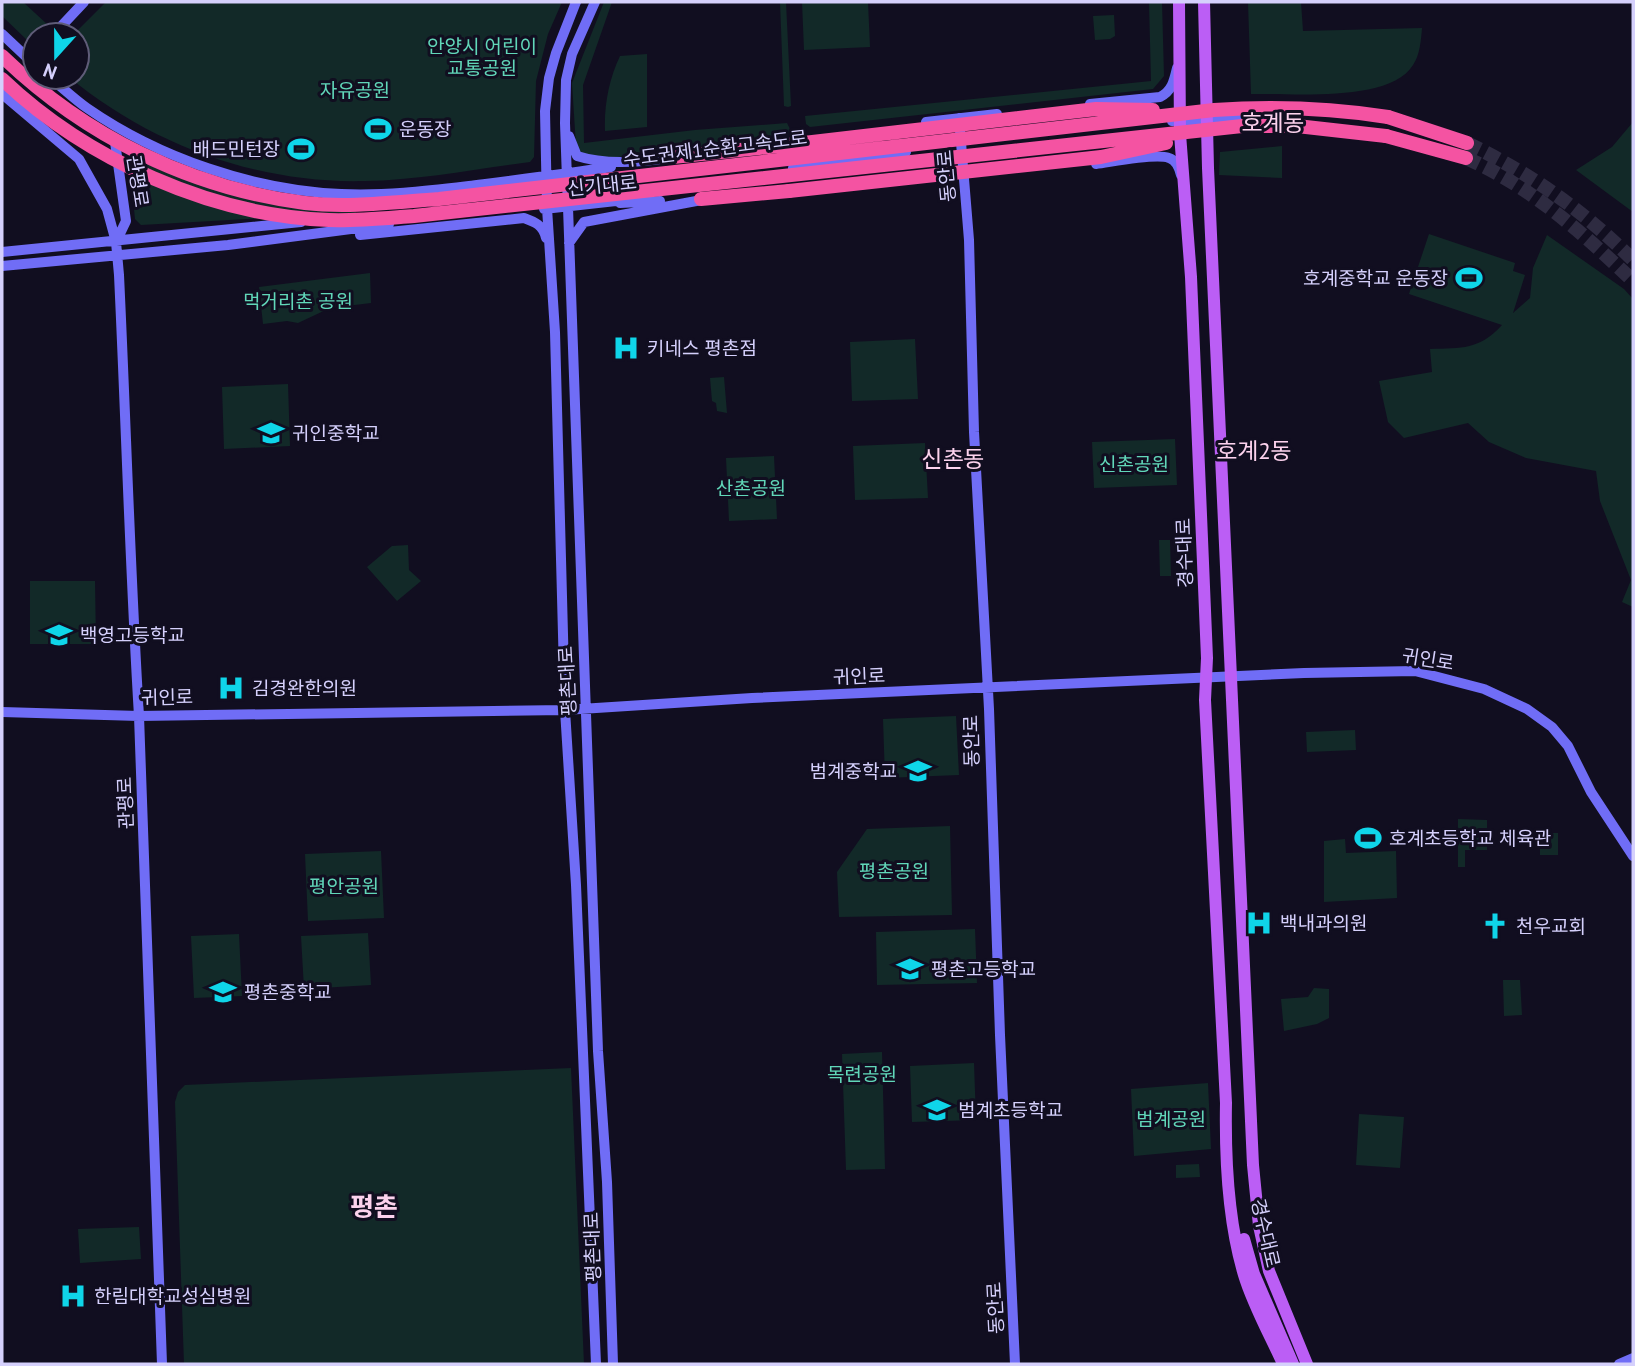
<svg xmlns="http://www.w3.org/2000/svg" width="1635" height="1366" font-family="'PT Sans','Noto Sans KR',sans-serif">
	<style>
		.green { fill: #122928 }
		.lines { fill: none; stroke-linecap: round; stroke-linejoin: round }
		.highway-tunnel { stroke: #2e2b41; stroke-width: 14; stroke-dasharray: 14 7; stroke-linecap: butt }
		.secondary { stroke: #706df6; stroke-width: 10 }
		.primary { stroke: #bb5ef5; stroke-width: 12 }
		.highway { stroke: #f453a2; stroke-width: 14 }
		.highway-bridge { stroke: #f453a2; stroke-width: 14 }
		.labels { text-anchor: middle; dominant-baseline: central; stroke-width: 6; stroke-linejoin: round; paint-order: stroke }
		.park-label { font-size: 19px; fill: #61d7b9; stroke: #110e20 }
		.poi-label { font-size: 19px; fill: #d5d0fc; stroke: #110e20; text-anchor: start }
		.street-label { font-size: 19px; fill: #d5d0fc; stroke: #110e20 }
		.quarter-label { font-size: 23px; fill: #fcd2ed; stroke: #110e20 }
		.district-label { font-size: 26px; font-weight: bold; fill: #fcd2ed; stroke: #110e20 }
	</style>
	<rect width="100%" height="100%" fill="#110e20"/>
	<!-- green -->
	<path class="green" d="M 2,2 L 23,2 L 48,25 L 35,35 L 33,40 L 26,39 L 2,16 Z
		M 106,2 L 562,2 L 548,34 L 536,81 L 534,157 L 530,162 C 475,169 420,180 365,181 C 258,184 151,145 69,77 L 77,77 L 77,35 L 73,35 Z
		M 604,2 L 612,2 L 583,85 L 584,143 L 695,130 L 787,123 L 790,129 L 787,138 L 592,160 L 579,154 L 576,146 L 572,83 Z
		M 780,2 L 786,2 L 791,106 L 788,107 L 784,106 Z
		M 802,2 L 868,2 L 870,47 L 804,50 Z
		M 1149,2 L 1162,2 L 1164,76 L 1153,89 L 810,127 L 806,124 L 805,116 L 1151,81 Z
		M 1248,2 L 1301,2 L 1303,31 L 1422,28 C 1421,40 1420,55 1413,65 C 1390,103 1291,93 1251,94 Z
		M 1114,15 L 1115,36 L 1110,39 L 1095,40 L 1093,16 Z
		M 647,54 L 647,127 L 605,131 C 604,105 609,79 620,56 Z
		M 1633,122 L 1633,212 L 1576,170 L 1612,147 Z
		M 1282,146 L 1282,178 L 1219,175 L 1220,152 Z
		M 128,149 L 206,182 L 355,207 L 356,213 L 141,225 L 135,219 Z
		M 1429,234 L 1515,263 L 1513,271 L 1525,275 L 1513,313 L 1530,298 L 1533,268 L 1547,235 L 1624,289 L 1633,299 L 1633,607 L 1622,602 L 1631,580 L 1600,501 L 1596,471 L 1526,458 L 1489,442 L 1468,423 L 1404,438 L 1388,422 L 1379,381 L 1432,372 L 1430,349 C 1462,348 1479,350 1502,325 L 1409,294 Z
		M 370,273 L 371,303 L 330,308 L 298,323 L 287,321 L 263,324 L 259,287 Z
		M 915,339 L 918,399 L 852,401 L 850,342 Z
		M 724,377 L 727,413 L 717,411 L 716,403 L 712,401 L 710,378 Z
		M 288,384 L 290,446 L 224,449 L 222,387 Z
		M 1175,439 L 1177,485 L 1094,488 L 1092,442 Z
		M 925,443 L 928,498 L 855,500 L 853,446 Z
		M 774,456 L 777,519 L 729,521 L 726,458 Z
		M 1159,540 L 1170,540 L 1171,576 L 1160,576 Z
		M 408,545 L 409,570 L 421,581 L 397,601 L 367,567 L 392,546 Z
		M 30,581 L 95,581 L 96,644 L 30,644 Z
		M 956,716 L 959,775 L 885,778 L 883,719 Z
		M 1355,730 L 1356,750 L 1307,752 L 1306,732 Z
		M 1458,819 L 1487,820 L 1487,850 L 1465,850 L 1465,867 L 1458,867 Z
		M 950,826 L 952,915 L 839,917 L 837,872 L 867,829 Z
		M 1540,833 L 1558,833 L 1558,855 L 1540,855 Z
		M 1345,839 L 1346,853 L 1396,851 L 1397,898 L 1324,902 L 1324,841 Z
		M 381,851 L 384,918 L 308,921 L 305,854 Z
		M 975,929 L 977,983 L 877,985 L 876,932 Z
		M 368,933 L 371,985 L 304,989 L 301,936 Z
		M 239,934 L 242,996 L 194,998 L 191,936 Z
		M 1503,980 L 1520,980 L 1522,1015 L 1504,1016 Z
		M 1314,988 L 1329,989 L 1329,1018 L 1317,1024 L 1284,1031 L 1281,999 L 1308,997 Z
		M 882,1052 L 885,1169 L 846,1170 L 842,1054 Z
		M 974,1063 L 976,1120 L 912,1122 L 910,1066 Z
		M 571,1068 L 584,1364 L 184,1364 L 175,1102 L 178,1092 L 185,1085 Z
		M 1208,1083 L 1211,1149 L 1134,1156 L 1131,1089 Z
		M 1359,1114 L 1404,1117 L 1400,1168 L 1356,1165 Z
		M 1199,1164 L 1200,1177 L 1176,1178 L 1176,1165 Z
		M 139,1227 L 141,1259 L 80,1263 L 78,1229 Z"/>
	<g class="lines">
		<!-- highway-tunnel -->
		<path class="highway-tunnel" d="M 1467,143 C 1534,176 1580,208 1633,260
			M 1466,158 C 1530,186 1583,233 1633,281"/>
		<!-- secondary -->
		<path class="secondary" d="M 576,2 L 556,53 L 549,78 L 545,111 L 547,208 L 555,332 L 565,710 L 576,885 L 596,1364
			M 595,2 L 572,54 L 566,80 L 565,123 L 598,1051 L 607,1182 L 613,1364
			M 2,34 L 35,65
			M 53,35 L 84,2
			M 49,77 C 62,87 74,99 87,108 C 159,158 253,190 341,194 C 384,196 426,191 469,186 C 516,180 564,174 611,167
			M 2,94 L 79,159 L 107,209 L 116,242 L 119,275 C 126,422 130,569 139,716 L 162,1364
			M 1090,104 L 1160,97 C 1172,91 1174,81 1177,68
			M 959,118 L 969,240 L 974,432 L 989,709 L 1000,1035 L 1015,1364
			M 1172,121 L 1285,117
			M 926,122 L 997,114
			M 569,136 L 577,156 C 608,166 646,162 678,156
			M 110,138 L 115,142 L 126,221 L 116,242
			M 1096,164 C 1112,162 1155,153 1169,158 C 1176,160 1179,167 1181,175
			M 793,168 L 906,152
			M 620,203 L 660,201
			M 544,209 L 625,200
			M 360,235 L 524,218 C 535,222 543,225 546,238
			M 569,243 L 584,222 L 707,199
			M 2,252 L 301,222
			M 2,266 L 228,245 L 389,224
			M 2,712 L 139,716 L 565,710 L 752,698 L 1304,673 L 1415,671 L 1484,689 L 1527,709 L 1552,727 L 1568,746 L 1591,792 L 1633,856
			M 1619,1364 L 1633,1358"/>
		<!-- primary -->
		<path class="primary" d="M 1179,2 L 1180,134 L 1191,277 L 1207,658 L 1205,700 L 1226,1103 C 1225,1158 1228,1222 1244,1275 C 1253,1305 1270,1335 1283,1364
			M 1204,2 L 1208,168 L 1253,1165 L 1259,1226 L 1269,1271 L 1307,1364
			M 1244,1239 L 1254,1274 L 1293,1364"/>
		<!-- highway -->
		<path class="highway" d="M 1388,117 L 1467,143
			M 1386,136 L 1466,158
			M 673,157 L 778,146
			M 701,199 L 789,191"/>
		<!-- highway-bridge -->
		<path class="highway-bridge" d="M 2,56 C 85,136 190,188 305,203 C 349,208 394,202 439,199 L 1214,110 C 1273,106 1330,108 1388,117
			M 2,79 C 86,159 211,216 329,220 C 357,221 386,218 414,216 L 1242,126 L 1297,126 L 1386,136
			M 778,146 L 1096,109 L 1153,110
			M 789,191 L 1101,157 L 1166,143"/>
	</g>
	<!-- icons -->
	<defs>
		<g id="stadium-bare" transform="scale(2.1)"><path d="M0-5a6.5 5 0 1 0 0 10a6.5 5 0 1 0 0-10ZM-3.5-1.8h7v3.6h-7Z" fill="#0fd5e9" stroke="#110e20" stroke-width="2.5" paint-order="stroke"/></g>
		<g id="hospital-bare" transform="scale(2.1)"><path d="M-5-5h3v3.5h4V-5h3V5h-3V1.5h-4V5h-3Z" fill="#0fd5e9" stroke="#110e20" stroke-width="2.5" paint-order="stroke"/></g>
		<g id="school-bare" transform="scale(2.1)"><path d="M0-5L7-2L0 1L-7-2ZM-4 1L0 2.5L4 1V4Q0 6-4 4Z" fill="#0fd5e9" stroke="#110e20" stroke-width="2.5" paint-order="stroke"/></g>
		<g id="church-bare" transform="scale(2.1)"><path d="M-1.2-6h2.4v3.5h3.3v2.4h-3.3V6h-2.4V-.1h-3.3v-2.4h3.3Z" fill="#0fd5e9" stroke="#110e20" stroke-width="2.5" paint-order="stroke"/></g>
	</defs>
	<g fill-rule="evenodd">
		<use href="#stadium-bare" x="378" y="129"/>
		<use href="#stadium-bare" x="301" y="149"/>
		<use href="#stadium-bare" x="1469" y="278"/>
		<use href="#hospital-bare" x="626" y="348"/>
		<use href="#school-bare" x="271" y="433"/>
		<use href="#school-bare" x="59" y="635"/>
		<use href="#hospital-bare" x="231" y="688"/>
		<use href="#school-bare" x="918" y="771"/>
		<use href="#stadium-bare" x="1368" y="838"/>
		<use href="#hospital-bare" x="1259" y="923"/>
		<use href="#church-bare" x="1495" y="926"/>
		<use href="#school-bare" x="910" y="969"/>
		<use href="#school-bare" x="223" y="992"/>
		<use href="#school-bare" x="937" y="1110"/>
		<use href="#hospital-bare" x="73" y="1296"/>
	</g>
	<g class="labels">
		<!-- park labels -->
		<g class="park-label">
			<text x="482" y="46">안양시 어린이<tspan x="482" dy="22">교통공원</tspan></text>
			<text x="355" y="90">자유공원</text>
			<text x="298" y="301">먹거리촌 공원</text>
			<text x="1134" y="464">신촌공원</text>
			<text x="751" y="488">산촌공원</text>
			<text x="894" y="871">평촌공원</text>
			<text x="344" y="886">평안공원</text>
			<text x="862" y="1074">목련공원</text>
			<text x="1171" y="1119">범계공원</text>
		</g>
		<!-- poi labels -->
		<g class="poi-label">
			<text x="399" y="129">운동장</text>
			<text x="280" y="149" text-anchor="end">배드민턴장</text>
			<text x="1448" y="278" text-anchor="end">호계중학교 운동장</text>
			<text x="647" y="348">키네스 평촌점</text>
			<text x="292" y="433">귀인중학교</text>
			<text x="80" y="635">백영고등학교</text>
			<text x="252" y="688">김경완한의원</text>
			<text x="897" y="771" text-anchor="end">범계중학교</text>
			<text x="1389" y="838">호계초등학교 체육관</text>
			<text x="1280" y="923">백내과의원</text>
			<text x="1516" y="926">천우교회</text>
			<text x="931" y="969">평촌고등학교</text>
			<text x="244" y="992">평촌중학교</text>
			<text x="958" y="1110">범계초등학교</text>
			<text x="94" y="1296">한림대학교성심병원</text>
		</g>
		<!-- street labels -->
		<g class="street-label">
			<text transform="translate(715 148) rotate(-7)">수도권제1순환고속도로</text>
			<text transform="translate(946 176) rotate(-95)">동안로</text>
			<text transform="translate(138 181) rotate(81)">관평로</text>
			<text transform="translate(602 185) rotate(-6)">신기대로</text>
			<text transform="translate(1184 553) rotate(-92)">경수대로</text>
			<text transform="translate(1428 659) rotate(9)">귀인로</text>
			<text transform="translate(859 676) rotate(-2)">귀인로</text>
			<text transform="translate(567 681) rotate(-93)">평촌대로</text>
			<text transform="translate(167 697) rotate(-1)">귀인로</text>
			<text transform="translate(971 741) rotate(-91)">동안로</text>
			<text transform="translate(125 803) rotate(-92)">관평로</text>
			<text transform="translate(1266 1233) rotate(77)">경수대로</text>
			<text transform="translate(592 1247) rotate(-92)">평촌대로</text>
			<text transform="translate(995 1308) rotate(-93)">동안로</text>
		</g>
		<!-- quarter labels -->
		<g class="quarter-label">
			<text x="1273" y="122">호계동</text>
			<text x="1254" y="450">호계2동</text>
			<text x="953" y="458">신촌동</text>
		</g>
		<!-- district labels -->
		<g class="district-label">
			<text x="374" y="1206">평촌</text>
		</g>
	</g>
	<!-- border -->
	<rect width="1635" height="1366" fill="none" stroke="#d5d0fc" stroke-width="7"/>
	<!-- north arrow -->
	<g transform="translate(56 56) rotate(201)"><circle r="33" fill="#110e20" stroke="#5f5c78" stroke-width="2"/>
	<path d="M0-5L12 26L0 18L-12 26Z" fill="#0fd5e9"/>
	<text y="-10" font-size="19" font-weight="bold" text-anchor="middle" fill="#d5d0fc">N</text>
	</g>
</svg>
